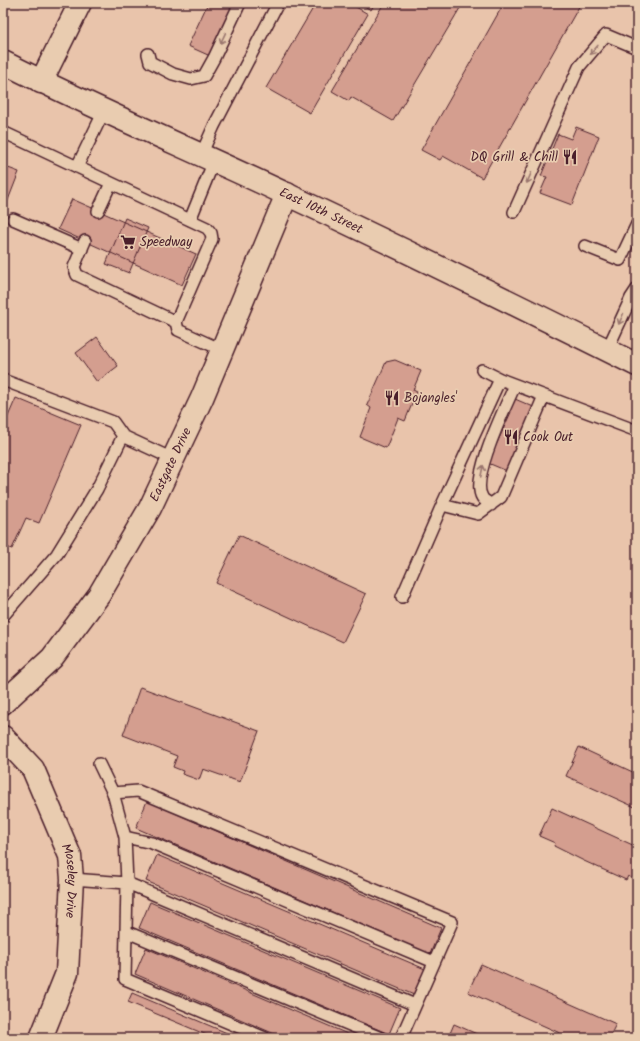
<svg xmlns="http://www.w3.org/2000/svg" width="640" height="1041" font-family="Kalam,sans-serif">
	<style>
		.building { fill: #d49e8f; stroke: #4a1f2b }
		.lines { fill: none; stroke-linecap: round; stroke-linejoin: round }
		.service-casing { stroke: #4a1f2b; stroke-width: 14 }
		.minor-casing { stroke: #4a1f2b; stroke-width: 25 }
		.primary-casing { stroke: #4a1f2b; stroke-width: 25 }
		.service { stroke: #e9ccb0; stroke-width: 11 }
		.minor { stroke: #e9ccb0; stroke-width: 22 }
		.primary { stroke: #e9ccb0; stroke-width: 22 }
		.oneway { stroke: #9a766e }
		.labels { text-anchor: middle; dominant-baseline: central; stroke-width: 3.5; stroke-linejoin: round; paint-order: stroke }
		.poi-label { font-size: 13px; fill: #4a1f2b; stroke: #e9ccb0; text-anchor: start }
		.street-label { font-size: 13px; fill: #4a1f2b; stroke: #e9ccb0 }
	</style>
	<rect width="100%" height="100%" fill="#e9c4ab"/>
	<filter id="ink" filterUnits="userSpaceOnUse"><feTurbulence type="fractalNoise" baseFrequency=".025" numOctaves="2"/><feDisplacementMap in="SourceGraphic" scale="8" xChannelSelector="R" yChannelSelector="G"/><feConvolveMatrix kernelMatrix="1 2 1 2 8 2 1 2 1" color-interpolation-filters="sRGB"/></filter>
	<g filter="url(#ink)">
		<!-- building -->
		<path class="building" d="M 208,3 L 246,3 L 219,60 L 188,46 Z
			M 316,3 L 349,3 L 368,14 L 310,113 L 266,88 Z
			M 359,3 L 375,3 L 371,10 Z
			M 384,3 L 463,3 L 393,121 L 351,97 L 349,101 L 332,91 Z
			M 504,3 L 581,3 L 482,178 L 443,156 L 440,160 L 421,150 Z
			M 576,127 L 599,136 L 572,205 L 540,193 L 547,177 L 541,176 L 558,134 L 571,139 Z
			M 3,166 L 19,172 L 3,213 Z
			M 72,199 L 196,254 L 182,285 L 58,229 Z
			M 125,218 L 148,228 L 129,273 L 106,264 Z
			M 97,337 L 118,366 L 97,382 L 76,353 Z
			M 395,360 L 421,371 L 413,390 L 417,392 L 405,421 L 398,418 L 386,448 L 360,437 L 371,408 L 367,405 L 386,362 Z
			M 16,398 L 81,425 L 39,523 L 26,518 L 12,549 L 3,546 L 3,428 Z
			M 515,399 L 536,408 L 507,471 L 488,463 L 511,412 L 510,408 Z
			M 239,535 L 366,594 L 343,642 L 216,583 Z
			M 140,687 L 259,731 L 240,782 L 203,769 L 199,780 L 182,774 L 183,771 L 173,767 L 177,756 L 123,735 Z
			M 579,747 L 637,774 L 637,808 L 566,776 Z
			M 147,801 L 441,928 L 430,954 L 136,828 Z
			M 552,808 L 637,847 L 637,881 L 628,876 L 626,880 L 584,861 L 554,846 L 555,843 L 539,836 Z
			M 157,855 L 425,969 L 414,995 L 146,881 Z
			M 150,902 L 400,1008 L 389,1034 L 139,928 Z
			M 146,948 L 357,1038 L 284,1038 L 135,974 Z
			M 481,964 L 616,1024 L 609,1038 L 571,1038 L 468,992 Z
			M 132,993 L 239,1038 L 214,1038 L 128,1002 Z
			M 454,1024 L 486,1038 L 448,1038 Z"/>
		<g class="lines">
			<!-- service casing -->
			<g class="service-casing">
				<path id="service" d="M 148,54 L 150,62 L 173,74 L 191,79 L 204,76 L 214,58 L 240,3
					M 3,132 L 207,228 L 211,233 L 212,239 L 176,322 L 178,330 L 222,350
					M 201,155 L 214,126 L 278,3
					M 77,167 L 104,111
					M 98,211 L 111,183
					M 514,212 L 579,67 L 606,35 L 637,48
					M 13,219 L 82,249
					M 190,220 L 214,161
					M 85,241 L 74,267 L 77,275 L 176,322
					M 585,246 L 620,260 L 637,224
					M 607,350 L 631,298 L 637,289
					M 500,379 L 637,431
					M 3,380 L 113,422 L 123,436
					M 442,505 L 478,514 L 501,497 L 544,396
					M 491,505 C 488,502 483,500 482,497 C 470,478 506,406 515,385
					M 402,597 L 442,505 L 500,379 L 482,370
					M 3,616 L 57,554 L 97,489 L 123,436 L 173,459
					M 99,764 L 113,793
					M 125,837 L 152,843 L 434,962
					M 72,879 L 127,883 L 415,1005
					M 127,932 L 381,1038
					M 265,1038 L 125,979 L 127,883 L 125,837 L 113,793 L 138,791 L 452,922 L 401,1038"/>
			</g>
			<!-- minor casing -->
			<g class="minor-casing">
				<g id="minor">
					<path d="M 41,82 L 80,3"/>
					<path id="s1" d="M 3,703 L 52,658 L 99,595 L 150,508 L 202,398 L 287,194"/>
					<path id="s2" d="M 3,737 L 33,769 L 70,856 L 72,879 L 67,973 L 41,1038"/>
				</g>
			</g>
			<!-- primary casing -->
			<g class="primary-casing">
				<g id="primary">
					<path id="s3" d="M 3,62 C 97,110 193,150 288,195 C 405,250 521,307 637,365"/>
				</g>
			</g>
			<!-- service -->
			<use href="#service" class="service"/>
			<!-- minor -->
			<use href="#minor" class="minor"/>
			<!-- primary -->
			<use href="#primary" class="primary"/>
		</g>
		<!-- one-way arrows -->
		<defs><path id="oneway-shaft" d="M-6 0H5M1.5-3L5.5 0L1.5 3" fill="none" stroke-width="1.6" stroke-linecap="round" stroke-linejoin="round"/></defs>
		<g class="oneway">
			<use href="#oneway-shaft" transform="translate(223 38) rotate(115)"/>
			<use href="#oneway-shaft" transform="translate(594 50) rotate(130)"/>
			<use href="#oneway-shaft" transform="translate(529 178) rotate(114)"/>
			<use href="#oneway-shaft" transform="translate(621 319) rotate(114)"/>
			<use href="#oneway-shaft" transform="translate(482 471) rotate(-78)"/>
		</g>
	</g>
	<!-- icons -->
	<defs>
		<g id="restaurant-bare" transform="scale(1.2)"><path d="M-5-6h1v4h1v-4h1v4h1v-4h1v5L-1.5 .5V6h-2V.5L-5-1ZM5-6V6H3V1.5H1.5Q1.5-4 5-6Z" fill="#4a1f2b" stroke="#e9ccb0" stroke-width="2.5" paint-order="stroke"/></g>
		<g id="supermarket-bare" transform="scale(1.2)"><path d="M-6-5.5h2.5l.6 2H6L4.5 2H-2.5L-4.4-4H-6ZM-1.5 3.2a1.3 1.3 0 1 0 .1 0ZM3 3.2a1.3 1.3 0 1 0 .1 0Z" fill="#4a1f2b" stroke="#e9ccb0" stroke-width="2.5" paint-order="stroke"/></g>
	</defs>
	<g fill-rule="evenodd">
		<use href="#restaurant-bare" x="570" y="157"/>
		<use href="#supermarket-bare" x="128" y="242"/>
		<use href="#restaurant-bare" x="392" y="398"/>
		<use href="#restaurant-bare" x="511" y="437"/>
	</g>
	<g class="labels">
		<!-- poi labels -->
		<g class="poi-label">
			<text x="558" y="157" text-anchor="end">DQ Grill &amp; Chill</text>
			<text x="140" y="242">Speedway</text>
			<text x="404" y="398">Bojangles'</text>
			<text x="523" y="437">Cook Out</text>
		</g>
		<!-- street labels -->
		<g class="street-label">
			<text stroke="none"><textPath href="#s3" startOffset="351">East 10th Street</textPath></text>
			<text stroke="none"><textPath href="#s1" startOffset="294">Eastgate Drive</textPath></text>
			<text stroke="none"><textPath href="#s2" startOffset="163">Moseley Drive</textPath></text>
		</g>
	</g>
	<!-- margin -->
	<rect width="640" height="1041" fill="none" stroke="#e9ccb0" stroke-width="16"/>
	<rect x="8" y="8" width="624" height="1025" fill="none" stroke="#4a1f2b" stroke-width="1.5" filter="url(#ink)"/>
</svg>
